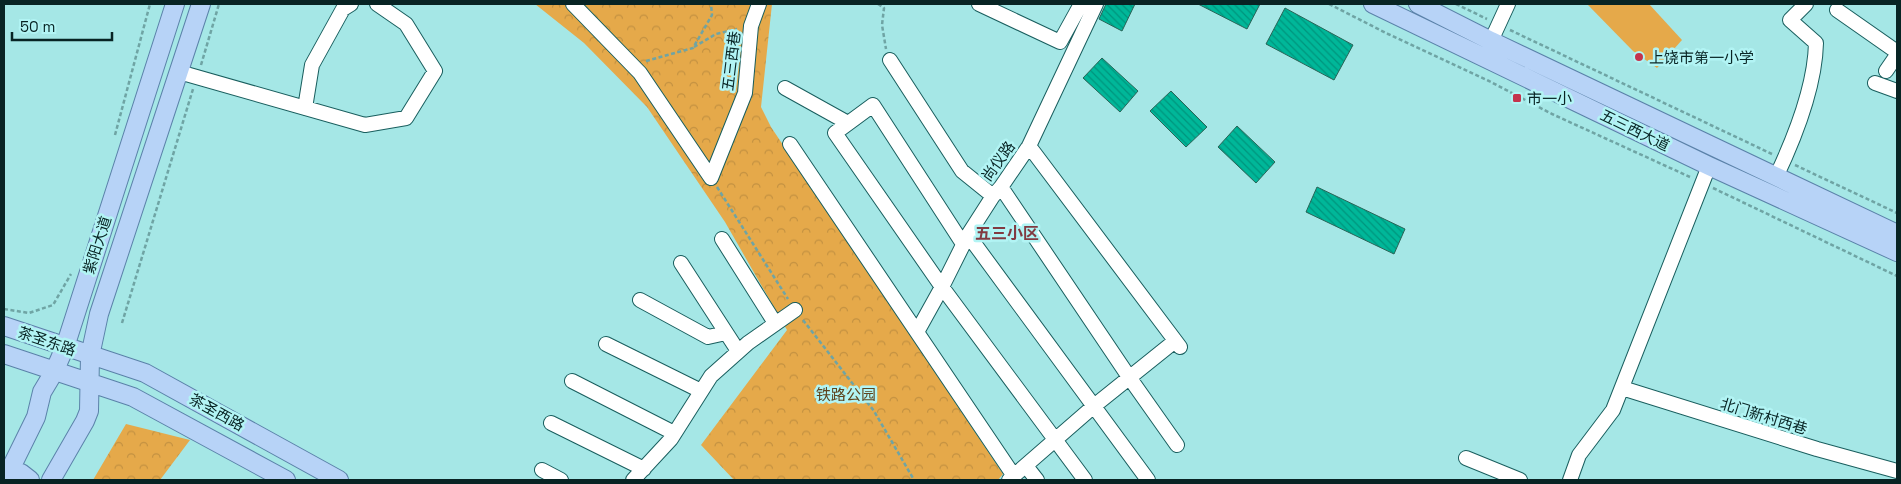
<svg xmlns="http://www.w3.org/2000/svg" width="1901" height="484" font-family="'Space Grotesk','Noto Sans SC',sans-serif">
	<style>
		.park { fill: url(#park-crowns) }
		.garden { fill: #e5a94a }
		.building { fill: url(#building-back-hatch); stroke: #296457 }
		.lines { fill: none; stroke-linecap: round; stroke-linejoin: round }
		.minor-casing { stroke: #195e5e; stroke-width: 16 }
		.major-casing { stroke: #5b82a9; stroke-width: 20 }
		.path { stroke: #6fa4a4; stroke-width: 2.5; stroke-dasharray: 4 2.5; stroke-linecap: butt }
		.minor { stroke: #fff; stroke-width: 14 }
		.major { stroke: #b7d3f7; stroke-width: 18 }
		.poi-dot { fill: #c4334d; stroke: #b2f4f4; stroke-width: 2 }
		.labels { text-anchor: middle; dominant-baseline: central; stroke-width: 5; stroke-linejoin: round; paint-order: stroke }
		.poi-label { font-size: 15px; fill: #082424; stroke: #b2f4f4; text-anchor: start }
		.street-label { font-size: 15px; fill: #082424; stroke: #b2f4f4 }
		.park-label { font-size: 15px; fill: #5e441e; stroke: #b2f4f4 }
		.neighbourhood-label { font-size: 16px; font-weight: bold; fill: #823a41; stroke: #b2f4f4 }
	</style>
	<defs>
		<pattern id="park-crowns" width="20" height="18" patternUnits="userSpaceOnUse" patternTransform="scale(1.25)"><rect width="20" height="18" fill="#e5a94a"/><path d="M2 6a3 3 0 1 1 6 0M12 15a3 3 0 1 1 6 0" fill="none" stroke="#c39141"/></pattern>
		<pattern id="building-back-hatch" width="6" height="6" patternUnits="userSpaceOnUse" patternTransform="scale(1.25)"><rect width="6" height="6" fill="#00b799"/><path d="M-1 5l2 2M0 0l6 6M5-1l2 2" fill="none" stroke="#00957d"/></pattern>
	</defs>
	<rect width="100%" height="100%" fill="#a5e7e6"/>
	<!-- park -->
	<path class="park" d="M 535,4 L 772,4 L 761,107 L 771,127 L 1003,474 L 998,480 L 734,480 L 701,445 L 787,330 L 725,222 L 647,107 L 584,43 Z
		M 126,424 L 190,440 L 160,480 L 93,480 Z"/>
	<!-- garden -->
	<path class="garden" d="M 1587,4 L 1649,4 L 1682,40 L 1657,68 L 1633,51 Z"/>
	<!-- building -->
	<path class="building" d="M 1106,4 L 1135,4 L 1122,31 L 1099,19 Z
		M 1198,4 L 1260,4 L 1247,29 Z
		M 1285,8 L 1353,45 L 1334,80 L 1266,44 Z
		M 1102,58 L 1138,91 L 1120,112 L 1083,78 Z
		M 1171,91 L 1207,127 L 1186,147 L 1150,111 Z
		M 1237,126 L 1275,162 L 1256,183 L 1218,147 Z
		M 1317,187 L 1405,229 L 1394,254 L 1306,212 Z"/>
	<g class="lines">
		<!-- minor casing -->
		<g class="minor-casing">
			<path id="minor" d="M 573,4 L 640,73 L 711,178
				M 979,4 L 1060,42 L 1081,4
				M 1837,10 L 1897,52
				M 1491,41 L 1508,4
				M 890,60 L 962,171 L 993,196
				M 1886,71 L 1897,55
				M 179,72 L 365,125 L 406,118 L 435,71 L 406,24 L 377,4
				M 1875,83 L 1897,91
				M 785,88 L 848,123
				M 305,108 L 312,65 L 343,9 L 351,4
				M 790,144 L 1014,476
				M 1029,146 L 1180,347
				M 1776,177 C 1795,137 1815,87 1816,43 L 1790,20 L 1806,4
				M 711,178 L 745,93 L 751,26 L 759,4
				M 1001,187 L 1129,377 L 1177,445
				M 968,235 L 1148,480
				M 722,239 L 775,323
				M 963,244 L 873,105 L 835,133 L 942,287 L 1085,480
				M 681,263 L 738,351
				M 640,300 L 708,337 L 726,333
				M 917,332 L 942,287 L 968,235 L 993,196 L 1001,187 L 1029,146 L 1096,4
				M 606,344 L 701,391
				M 572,381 L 674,433
				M 1622,388 L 1817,449 L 1897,471
				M 551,423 L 644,469
				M 1466,458 L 1520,480
				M 1026,466 L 1037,480
				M 542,470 L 561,480
				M 633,480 L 671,439 L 711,376 L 748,343 L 795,310
				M 1009,480 L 1094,406 L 1175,341
				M 1570,480 L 1579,455 L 1613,410 L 1709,166"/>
		</g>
		<!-- major casing -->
		<g class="major-casing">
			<path id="major" d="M 1373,4 L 1709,166 L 1897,252
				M 1418,4 L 1491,41 L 1897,234
				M 4,326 L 145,373 L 339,480
				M 4,354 L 133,397 L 286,480
				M 6,477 L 21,473 L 30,480
				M 5,480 L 36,417 L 42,392 L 54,372 L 65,347 L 175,4
				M 51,480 L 85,421 L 89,411 L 90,356 L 99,314 L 201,4"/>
		</g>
		<!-- path -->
		<path class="path" d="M 878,4 L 884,8 L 882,25 L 886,49
			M 1329,4 L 1388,34 L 1489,81 L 1552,114 L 1690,177
			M 1456,4 L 1487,19
			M 1510,30 L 1772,154
			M 694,47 L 716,34 L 737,29
			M 646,61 L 693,48 L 712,15 L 711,4
			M 201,65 L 219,4
			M 115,135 L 150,4
			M 1795,165 L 1897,213
			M 717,187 L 788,299
			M 1713,188 L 1897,276
			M 4,309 L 29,313 L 53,305 L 71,274
			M 803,320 L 874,411 L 914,480
			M 122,323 L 193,89"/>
		<!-- minor -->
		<use href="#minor" class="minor"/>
		<!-- major -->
		<use href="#major" class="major"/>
	</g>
	<!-- markers -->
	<g class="poi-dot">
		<circle cx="1639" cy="57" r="5"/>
		<rect x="1512" y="93" width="10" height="10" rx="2.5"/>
	</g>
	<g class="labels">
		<!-- poi labels -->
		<g class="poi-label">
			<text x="1649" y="57">上饶市第一小学</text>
			<text x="1527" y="98">市一小</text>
		</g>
		<!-- street labels -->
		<g class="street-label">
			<text transform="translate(731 61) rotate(-83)">五三西巷</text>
			<text transform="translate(1635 130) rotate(26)">五三西大道</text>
			<text transform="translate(998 161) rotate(-54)">尚仪路</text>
			<text transform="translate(97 245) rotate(-72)">紫阳大道</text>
			<text transform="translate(47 341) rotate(19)">茶圣东路</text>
			<text transform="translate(217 412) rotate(29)">茶圣西路</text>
			<text transform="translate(1764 416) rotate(17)">北门新村西巷</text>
		</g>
		<!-- park labels -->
		<g class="park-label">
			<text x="846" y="394">铁路公园</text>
		</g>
		<!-- neighbourhood labels -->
		<g class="neighbourhood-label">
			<text x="1007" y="233">五三小区</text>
		</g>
	</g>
	<!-- border -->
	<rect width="1901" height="484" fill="none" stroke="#082424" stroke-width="10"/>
	<!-- scale -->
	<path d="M12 32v8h100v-8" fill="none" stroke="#082424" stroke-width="2.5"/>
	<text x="20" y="32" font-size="15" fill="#082424" stroke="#b2f4f4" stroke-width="4" paint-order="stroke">50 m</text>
</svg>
